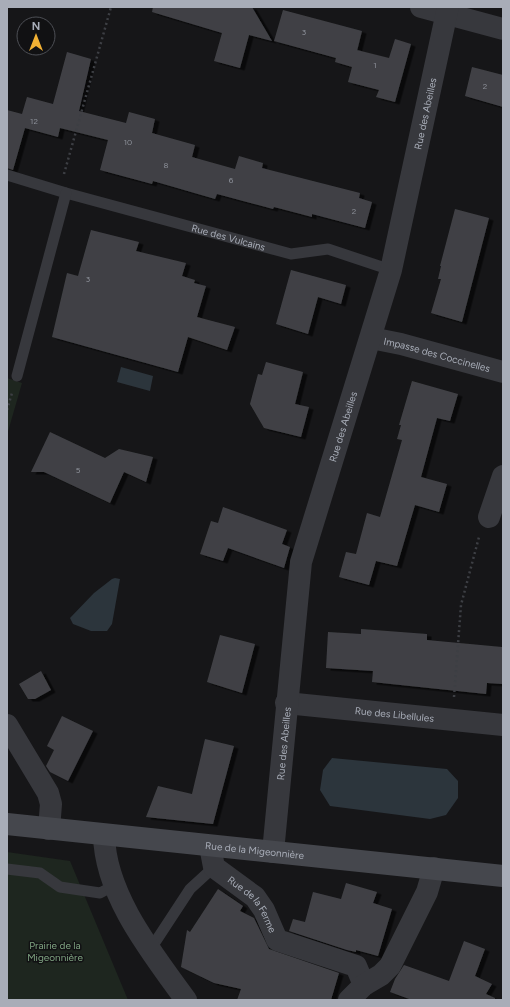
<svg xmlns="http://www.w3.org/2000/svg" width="510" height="1007" font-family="Figtree,sans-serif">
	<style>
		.green { fill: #1e261f }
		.water { fill: #2c353c }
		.building { fill: #404145; filter: url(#shadow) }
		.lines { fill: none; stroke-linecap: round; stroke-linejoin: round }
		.path { stroke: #3d3f44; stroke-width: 2.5; stroke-dasharray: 2 3; stroke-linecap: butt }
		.lane { stroke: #37383d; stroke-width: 11 }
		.street { stroke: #37383d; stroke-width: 22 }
		.secondary { stroke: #45474d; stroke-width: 22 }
		.labels { text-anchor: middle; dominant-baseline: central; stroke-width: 3; stroke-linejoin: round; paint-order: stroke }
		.number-label { font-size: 8px; fill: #8e929b }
		.street-label { font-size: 10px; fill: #a8adb8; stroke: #111113 }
		.park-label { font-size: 10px; fill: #7fa381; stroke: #111113 }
	</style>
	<defs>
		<filter id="shadow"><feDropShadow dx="4.5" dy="2.5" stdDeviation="0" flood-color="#0009"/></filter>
	</defs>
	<rect width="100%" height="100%" fill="#161618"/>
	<!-- green -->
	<path class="green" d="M 7,378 L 22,383 L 7,435 Z
		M 7,852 L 70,861 L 128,1000 L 7,1000 Z"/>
	<!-- water -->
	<path class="water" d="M 121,367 L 153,376 L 150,391 L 117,382 Z
		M 115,578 L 120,579 L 112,624 L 107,631 L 91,631 L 73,624 L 70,618 L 94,593 L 112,579 Z
		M 332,758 L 447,769 L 458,781 L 458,798 L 446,815 L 430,819 L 330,806 L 320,790 L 323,770 Z"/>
	<!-- building -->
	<path class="building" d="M 153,7 L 252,7 L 272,41 L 249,35 L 240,68 L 214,61 L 222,33 L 152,12 Z
		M 283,10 L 362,31 L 357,51 L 357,50 L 389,58 L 395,39 L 411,44 L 395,102 L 376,97 L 379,90 L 348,82 L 352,67 L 335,62 L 336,58 L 274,41 Z
		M 67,52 L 91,59 L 79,111 L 126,123 L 129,112 L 155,119 L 152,133 L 195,145 L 192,157 L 235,169 L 239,156 L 263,163 L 262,168 L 360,193 L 359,198 L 372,202 L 365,228 L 312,214 L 312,217 L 274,207 L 273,209 L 217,194 L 215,199 L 153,181 L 152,184 L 100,170 L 108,140 L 60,128 L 58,137 L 25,128 L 13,170 L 7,168 L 7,110 L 22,114 L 27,97 L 53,104 Z
		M 472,67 L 503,75 L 503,107 L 465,96 Z
		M 455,209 L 489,218 L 462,322 L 431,313 L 441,279 L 438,279 L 441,266 L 440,266 Z
		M 91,230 L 139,242 L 136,251 L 186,263 L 182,276 L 195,280 L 194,283 L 206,286 L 197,317 L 235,327 L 227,350 L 188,337 L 178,372 L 52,337 L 67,273 L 78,276 Z
		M 291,270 L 346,285 L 341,304 L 318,297 L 308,334 L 276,324 Z
		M 266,362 L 303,372 L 295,404 L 309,407 L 301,437 L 264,428 L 250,404 L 258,374 L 262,375 Z
		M 412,381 L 458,394 L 450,421 L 437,418 L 421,477 L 447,484 L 439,512 L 415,505 L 397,566 L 376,561 L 369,585 L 339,577 L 346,552 L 356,554 L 367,513 L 380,517 L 402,440 L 397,439 L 401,425 L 399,425 Z
		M 50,432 L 105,458 L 119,449 L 153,457 L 146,482 L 124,472 L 110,503 L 44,472 L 31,472 Z
		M 223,507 L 287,530 L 282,544 L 290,547 L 284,568 L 228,548 L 223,561 L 200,554 L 211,521 L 218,523 Z
		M 361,629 L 427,634 L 427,640 L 502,647 L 503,684 L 487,683 L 486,694 L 372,682 L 373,671 L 326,668 L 328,632 L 361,634 Z
		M 220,635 L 255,644 L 242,693 L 207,682 Z
		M 41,671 L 51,690 L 35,699 L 28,699 L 19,684 Z
		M 62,716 L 93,731 L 68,781 L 50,772 L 46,766 L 54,750 L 47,746 Z
		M 205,739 L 234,746 L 213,824 L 146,817 L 158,786 L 192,794 Z
		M 346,883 L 377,892 L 373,903 L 392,909 L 378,956 L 356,950 L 356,952 L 347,950 L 289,931 L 293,919 L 305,922 L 313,892 L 341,899 Z
		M 218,889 L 243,906 L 240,911 L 254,918 L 269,949 L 339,973 L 331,1000 L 237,1000 L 241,989 L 214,983 L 181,967 L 187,930 L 190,932 Z
		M 464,941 L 485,949 L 475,976 L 492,984 L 486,994 L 495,998 L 495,1000 L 412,1000 L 390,992 L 395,979 L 404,965 L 449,981 Z"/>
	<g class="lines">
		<!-- path -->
		<path class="path" d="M 64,174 L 111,7
			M 7,410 L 12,393
			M 454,697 L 461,605 L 479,537"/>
		<!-- lane -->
		<g class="lane">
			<path id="s1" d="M 7,175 L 66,193 L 291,254 L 328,249 L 391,270"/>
			<path d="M 17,376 L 66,193"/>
			<path d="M 7,869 L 40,873 L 60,887 L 100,893 L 115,885"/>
			<path d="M 150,950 L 190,889 L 214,867"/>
		</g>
		<!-- street -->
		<g class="street">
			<path d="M 421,7 L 503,29"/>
			<path id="s2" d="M 371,338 L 401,344 L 503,372"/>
			<path d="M 489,517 L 503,476"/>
			<path id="s3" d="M 286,703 L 503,725"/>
			<path d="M 7,725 L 48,793 L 51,804 L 49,829"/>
			<path d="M 104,835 C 105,895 152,953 186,1000"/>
			<path id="s4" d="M 210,846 L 214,867 L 255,897 L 264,910 L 277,940 L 356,966 L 364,985"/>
			<path id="s5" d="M 273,852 L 301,562 L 391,270 L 448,7"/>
			<path d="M 349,1000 L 364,985 L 381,975 L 390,966 L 427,892 L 434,868"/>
		</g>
		<!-- secondary -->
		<path class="secondary" id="s6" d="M 7,824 L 503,876"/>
	</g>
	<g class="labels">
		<!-- number labels -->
		<g class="number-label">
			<text x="304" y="32">3</text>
			<text x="375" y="65">1</text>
			<text x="485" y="86">2</text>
			<text x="34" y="121">12</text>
			<text x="128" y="142">10</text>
			<text x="166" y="165">8</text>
			<text x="231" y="180">6</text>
			<text x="354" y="211">2</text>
			<text x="88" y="279">3</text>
			<text x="78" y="470">5</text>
		</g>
		<!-- street labels -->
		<g class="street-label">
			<text stroke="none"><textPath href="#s5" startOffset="757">Rue des Abeilles</textPath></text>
			<text stroke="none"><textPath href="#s1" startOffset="230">Rue des Vulcains</textPath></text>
			<text stroke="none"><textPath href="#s2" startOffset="68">Impasse des Coccinelles</textPath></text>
			<text stroke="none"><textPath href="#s5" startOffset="433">Rue des Abeilles</textPath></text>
			<text stroke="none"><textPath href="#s3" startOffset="109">Rue des Libellules</textPath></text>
			<text stroke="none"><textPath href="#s5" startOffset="109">Rue des Abeilles</textPath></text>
			<text stroke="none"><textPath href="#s6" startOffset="249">Rue de la Migeonnière</textPath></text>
			<text stroke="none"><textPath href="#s4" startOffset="76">Rue de la Ferme</textPath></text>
		</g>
		<!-- park labels -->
		<g class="park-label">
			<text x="55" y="945">Prairie de la<tspan x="55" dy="12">Migeonnière</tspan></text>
		</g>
	</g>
	<!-- border -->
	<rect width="510" height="1007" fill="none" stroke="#a8adb8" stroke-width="16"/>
	<!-- north arrow -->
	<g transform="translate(36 36)"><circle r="19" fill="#111113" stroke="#4d4f55"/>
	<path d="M0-3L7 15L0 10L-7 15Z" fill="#f2b134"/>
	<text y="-6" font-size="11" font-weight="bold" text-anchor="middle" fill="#a8adb8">N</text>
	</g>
</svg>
